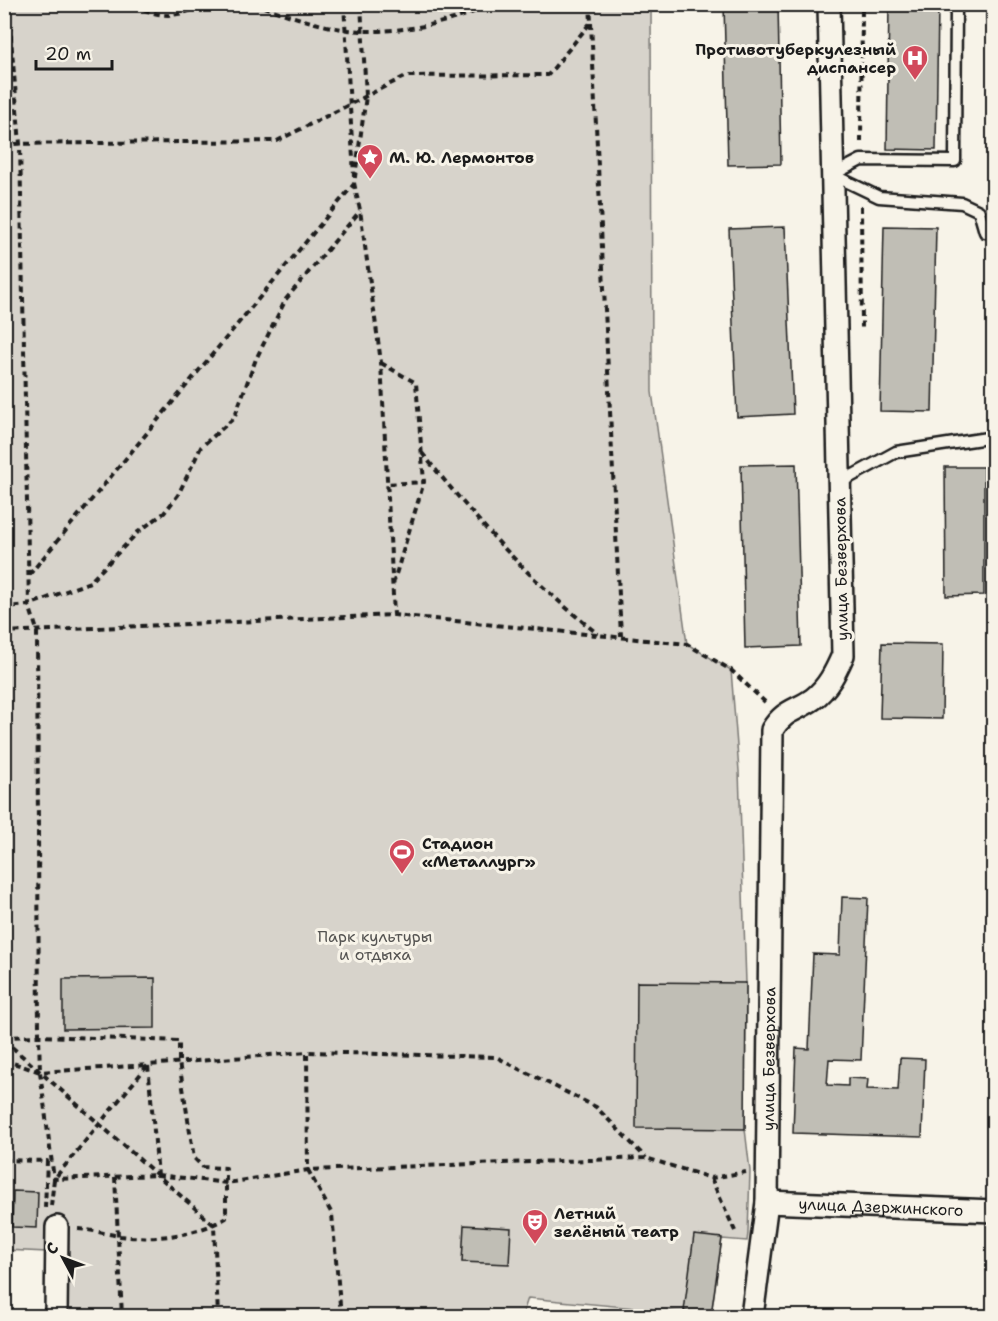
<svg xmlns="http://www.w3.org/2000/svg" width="998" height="1321" font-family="'Shantell Sans',sans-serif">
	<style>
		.green { fill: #d7d3cb; stroke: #7a7874; stroke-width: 1.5 }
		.building { fill: #c0beb5; stroke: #1c1c1c; stroke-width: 1.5 }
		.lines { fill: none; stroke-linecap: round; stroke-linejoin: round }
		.lane-casing { stroke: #1c1c1c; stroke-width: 15 }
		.street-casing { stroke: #1c1c1c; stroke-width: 26 }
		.path { stroke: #1c1c1c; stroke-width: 4; stroke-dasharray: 6 4.5; stroke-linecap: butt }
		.lane { stroke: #f7f3e8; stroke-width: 10 }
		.street { stroke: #f7f3e8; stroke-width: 21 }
		.labels { text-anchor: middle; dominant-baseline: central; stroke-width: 6; stroke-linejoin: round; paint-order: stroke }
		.poi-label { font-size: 16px; font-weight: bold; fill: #1c1c1c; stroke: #f7f3e8; text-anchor: start }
		.street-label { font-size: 16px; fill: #1c1c1c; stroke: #f7f3e8 }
		.park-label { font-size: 16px; fill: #545351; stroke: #f7f3e8 }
	</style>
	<rect width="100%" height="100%" fill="#f7f3e8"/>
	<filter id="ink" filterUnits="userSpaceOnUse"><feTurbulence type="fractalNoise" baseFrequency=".0167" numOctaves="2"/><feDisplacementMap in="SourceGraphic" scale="12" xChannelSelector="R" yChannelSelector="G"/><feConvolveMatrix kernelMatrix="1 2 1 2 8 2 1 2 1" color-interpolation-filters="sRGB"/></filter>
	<g filter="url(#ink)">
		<!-- green -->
		<path class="green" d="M 5,5 L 651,5 L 652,392 L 687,644 L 731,670 L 739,771 L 746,983 L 745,1129 L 750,1171 L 748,1233 L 747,1241 L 722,1239 L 711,1315 L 528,1298 L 522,1316 L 45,1316 L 47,1252 L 5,1250 Z"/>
		<!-- building -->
		<path class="building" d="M 724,4 L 778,4 L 781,164 L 728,165 Z
			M 889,4 L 938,4 L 936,150 L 887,149 Z
			M 884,226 L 936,227 L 932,412 L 880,411 Z
			M 785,227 L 793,414 L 737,417 L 729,229 Z
			M 796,464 L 801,646 L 745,648 L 741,465 Z
			M 945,467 L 984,467 L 984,595 L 946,596 Z
			M 882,643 L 943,644 L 942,719 L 880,718 Z
			M 842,897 L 868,898 L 861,1060 L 829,1059 L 827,1085 L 848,1086 L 848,1078 L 868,1079 L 867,1089 L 898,1090 L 900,1058 L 925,1059 L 922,1137 L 793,1133 L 796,1048 L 809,1049 L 813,954 L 840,955 Z
			M 155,978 L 155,1028 L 63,1029 L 63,979 Z
			M 637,982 L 746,983 L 745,1129 L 636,1128 Z
			M 13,1191 L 38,1192 L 37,1228 L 12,1227 Z
			M 464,1225 L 511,1228 L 509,1264 L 462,1262 Z
			M 694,1235 L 722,1238 L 711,1315 L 684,1311 Z"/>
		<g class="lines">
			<!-- lane casing -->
			<g class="lane-casing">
				<path id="lane" d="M 832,175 L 861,160 L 955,161 L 956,4
					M 833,175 L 879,197 L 962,203 L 979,211 L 985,232
					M 839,483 L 896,452 L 994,437"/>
			</g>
			<!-- street casing -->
			<g class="street-casing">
				<g id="street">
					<path id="s1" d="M 767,1202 L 994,1211"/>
					<path d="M 56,1316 L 57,1227"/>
					<path id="s2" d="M 752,1316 L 767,1202 L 772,730 C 784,710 796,711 813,699 C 828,688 836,671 843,655 L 829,4"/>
				</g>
			</g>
			<!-- path -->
			<path class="path" d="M 135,4 C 156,19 181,18 203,4
				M 254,4 C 283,13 312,24 342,29 C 381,36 456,25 489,4
				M 344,4 L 354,176
				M 987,4 L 988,25 L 994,31
				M 591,23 L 621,636
				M 861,142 L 862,4
				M 4,144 L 277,141 L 406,76 L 548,75 L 591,22 L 590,4
				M 354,183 L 360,210 L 381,362 L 394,615
				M 861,206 L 862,328
				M 381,363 L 416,383 L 424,482 L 387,484
				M 422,453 C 479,523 527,578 598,634
				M 29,575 L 354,184 L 366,96 L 361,4
				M 393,584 L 424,482
				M 4,607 L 29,605 L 90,582 L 138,532 L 164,513 L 178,495 L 201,447 L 234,418 L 256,359 L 286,299 L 360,211
				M 4,632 L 394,615 L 687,644 L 731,670 L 765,702
				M 4,1037 L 39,1036 L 179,1041 L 179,1062 L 194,1158 L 203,1167 L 226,1168 L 226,1218 C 195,1236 155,1240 120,1236 C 106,1234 93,1230 78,1229
				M 4,1040 L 214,1225 L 218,1316
				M 4,1060 L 40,1072 L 148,1065 L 158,1175 L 54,1179 L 40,1072 L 39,1036 L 37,630 L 29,605 L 20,144 L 8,4
				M 4,1160 L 47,1161 L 45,1208
				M 158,1175 L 227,1183 L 308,1170 L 646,1158 L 711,1178 L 746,1172
				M 115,1177 L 122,1316
				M 711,1178 L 735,1231
				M 51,1206 L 54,1179 L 148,1065 L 307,1052
				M 341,1316 L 332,1214 L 308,1170 L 307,1052 L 496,1057 L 596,1107 L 646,1158"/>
			<!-- lane -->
			<use href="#lane" class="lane"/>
			<!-- street -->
			<use href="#street" class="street"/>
		</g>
	</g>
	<!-- icons -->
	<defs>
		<g id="hospital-pin" transform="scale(1.35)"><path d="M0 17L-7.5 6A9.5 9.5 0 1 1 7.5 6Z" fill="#d1495b" stroke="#f7f3e8"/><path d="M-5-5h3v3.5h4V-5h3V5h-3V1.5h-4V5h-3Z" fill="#fff"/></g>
		<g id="sight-pin" transform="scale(1.35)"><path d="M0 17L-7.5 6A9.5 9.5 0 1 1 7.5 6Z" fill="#d1495b" stroke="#f7f3e8"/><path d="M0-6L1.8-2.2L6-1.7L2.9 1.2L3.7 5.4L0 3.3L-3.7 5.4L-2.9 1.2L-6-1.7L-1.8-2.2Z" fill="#fff"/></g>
		<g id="stadium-pin" transform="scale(1.35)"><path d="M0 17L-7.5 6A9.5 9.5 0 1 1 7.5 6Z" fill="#d1495b" stroke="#f7f3e8"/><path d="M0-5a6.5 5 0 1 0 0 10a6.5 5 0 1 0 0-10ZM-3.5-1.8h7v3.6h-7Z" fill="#fff"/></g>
		<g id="theatre-pin" transform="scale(1.35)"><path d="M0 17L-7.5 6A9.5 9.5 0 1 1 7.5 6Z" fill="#d1495b" stroke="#f7f3e8"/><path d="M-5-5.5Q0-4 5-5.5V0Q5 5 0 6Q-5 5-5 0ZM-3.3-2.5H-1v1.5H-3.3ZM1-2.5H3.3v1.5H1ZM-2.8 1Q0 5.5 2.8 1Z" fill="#fff"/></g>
	</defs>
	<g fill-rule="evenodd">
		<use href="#hospital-pin" x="915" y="58"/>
		<use href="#sight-pin" x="370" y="157"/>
		<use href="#stadium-pin" x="402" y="852"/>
		<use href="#theatre-pin" x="535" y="1222"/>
	</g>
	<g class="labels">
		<!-- poi labels -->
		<g class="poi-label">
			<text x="896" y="49" text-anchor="end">Противотуберкулезный<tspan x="896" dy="18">диспансер</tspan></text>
			<text x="389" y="157">М. Ю. Лермонтов</text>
			<text x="422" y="843">Стадион<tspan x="422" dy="18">«Металлург»</tspan></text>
			<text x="554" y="1213">Летний<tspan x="554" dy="18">зелёный театр</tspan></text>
		</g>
		<!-- street labels -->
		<g class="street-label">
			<text transform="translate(841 569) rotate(-91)">улица Безверхова</text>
			<text stroke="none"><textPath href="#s2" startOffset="258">улица Безверхова</textPath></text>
			<text stroke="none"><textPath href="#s1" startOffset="114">улица Дзержинского</textPath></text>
		</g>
		<!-- park labels -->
		<g class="park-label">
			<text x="375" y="936">Парк культуры<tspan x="375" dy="18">и отдыха</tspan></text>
		</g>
	</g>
	<!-- margin -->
	<rect width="998" height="1321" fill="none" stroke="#f7f3e8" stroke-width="24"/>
	<rect x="12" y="12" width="974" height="1297" fill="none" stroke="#1c1c1c" stroke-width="2" filter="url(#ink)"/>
	<!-- north arrow -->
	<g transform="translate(63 1258) rotate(311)" stroke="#f7f3e8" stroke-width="4.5" paint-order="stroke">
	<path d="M0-4.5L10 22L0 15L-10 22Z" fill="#1c1c1c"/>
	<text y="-9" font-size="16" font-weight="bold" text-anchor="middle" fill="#1c1c1c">С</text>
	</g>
	<!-- scale -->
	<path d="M36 60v9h76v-9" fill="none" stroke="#1c1c1c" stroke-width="3"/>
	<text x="45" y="60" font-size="18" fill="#1c1c1c" stroke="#f7f3e8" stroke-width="4.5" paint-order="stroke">20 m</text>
</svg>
